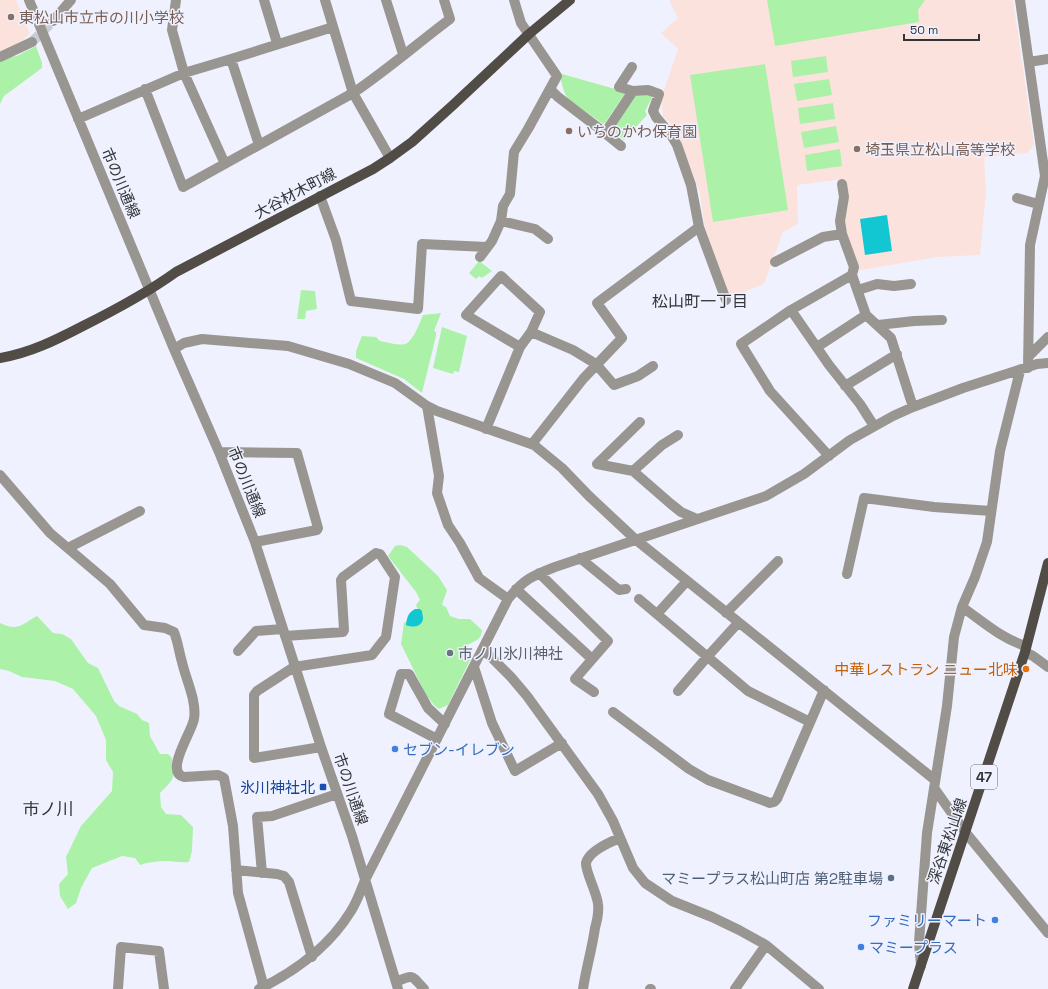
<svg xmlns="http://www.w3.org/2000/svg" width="1048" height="989" font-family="'Space Grotesk','Noto Sans JP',sans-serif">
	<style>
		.education { fill: #fce2dc }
		.green { fill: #abf1a8 }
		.water { fill: #12c7d2 }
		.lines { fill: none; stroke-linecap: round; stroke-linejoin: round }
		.minor-tunnel { stroke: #c9ccd7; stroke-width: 10; stroke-dasharray: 10 5; stroke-linecap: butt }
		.minor { stroke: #999692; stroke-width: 10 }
		.major { stroke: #514c45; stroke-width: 10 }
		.education-dot { fill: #8d6e63; stroke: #eff2fe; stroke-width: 1.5 }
		.worship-dot { fill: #6b7280; stroke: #eff2fe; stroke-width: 1.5 }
		.food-dot { fill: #e8710a; stroke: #eff2fe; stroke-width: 1.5 }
		.shop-dot { fill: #3f7fe0; stroke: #eff2fe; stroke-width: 1.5 }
		.transit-dot { fill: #1a4fb4; stroke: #eff2fe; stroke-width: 1.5 }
		.service-dot { fill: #5c6f8a; stroke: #eff2fe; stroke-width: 1.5 }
		.labels { text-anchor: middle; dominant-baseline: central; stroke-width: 3; stroke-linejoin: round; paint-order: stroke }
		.shield { fill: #eff2fe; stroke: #6b6d74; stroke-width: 1 }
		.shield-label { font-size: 14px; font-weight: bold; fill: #333439 }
		.education-label { font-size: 15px; fill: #785e54; stroke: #eff2fe; text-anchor: start }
		.street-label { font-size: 15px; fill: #333439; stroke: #eff2fe }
		.worship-label { font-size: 15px; fill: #5b616d; stroke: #eff2fe; text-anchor: start }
		.food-label { font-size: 15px; fill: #c56008; stroke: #eff2fe; text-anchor: end }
		.shop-label { font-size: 15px; fill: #366cbe; stroke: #eff2fe; text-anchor: start }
		.transit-label { font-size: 15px; fill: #164399; stroke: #eff2fe; text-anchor: end }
		.service-label { font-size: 15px; fill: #4e5e75; stroke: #eff2fe; text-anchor: end }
		.neighbourhood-label { font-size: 16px; fill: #333439; stroke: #eff2fe }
		.quarter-label { font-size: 17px; fill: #333439; stroke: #eff2fe }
	</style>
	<rect width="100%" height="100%" fill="#eff2fe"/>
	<!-- education -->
	<path class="education" d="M 0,0 L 16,0 L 30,34 L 13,47 L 0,52 Z
		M 669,0 L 1013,0 L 1034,145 L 1027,153 L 984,157 L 986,192 L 980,255 L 937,257 L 856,271 L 843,222 L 848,199 L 844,179 L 797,185 L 798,224 L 783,232 L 764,284 L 739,294 L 729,293 L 725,290 L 704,224 L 700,193 L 675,128 L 663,116 L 661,99 L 678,49 L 661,33 L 678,18 Z"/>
	<!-- green -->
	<path class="green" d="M 767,0 L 925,0 L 918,10 L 919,22 L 775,46 Z
		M 36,46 L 42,63 L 42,68 L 4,96 L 0,104 L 0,58 L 17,56 Z
		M 826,56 L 828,72 L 793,77 L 791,61 Z
		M 765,64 L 788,210 L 713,222 L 690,75 Z
		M 562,74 L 626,92 L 605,123 L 603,124 L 568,99 C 563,91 562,84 560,75 Z
		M 829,79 L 832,95 L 797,101 L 794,84 Z
		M 637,93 L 651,95 L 652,98 L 645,111 L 647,115 L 624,140 L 613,131 L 612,128 Z
		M 833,103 L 835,119 L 800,124 L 798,108 Z
		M 836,126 L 839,142 L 804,148 L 801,132 Z
		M 840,149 L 842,166 L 807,171 L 805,155 Z
		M 479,261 L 492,271 L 482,278 L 479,276 L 476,279 L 469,273 Z
		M 301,290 L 315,291 L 317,309 L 306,311 L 305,319 L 297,319 Z
		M 441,313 L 434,331 L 436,332 L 436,336 L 422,393 L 404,379 L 356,358 L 356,351 L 362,336 L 376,337 L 380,341 C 387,342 398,346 405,344 C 413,342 420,322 423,315 Z
		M 442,327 L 467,336 L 459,372 L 454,371 L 453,374 L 433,368 Z
		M 400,545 L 407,547 L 438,576 L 447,590 L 442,605 L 446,607 L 450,616 L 459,619 L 470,619 L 482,630 C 482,640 473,642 465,646 L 471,658 L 448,705 L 439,709 L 435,706 L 426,695 L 401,644 L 404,623 L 419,613 L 416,605 L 420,600 L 416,592 L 388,556 L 395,546 Z
		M 37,616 L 53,633 L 62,634 L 71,639 L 88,663 L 98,668 L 114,701 L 119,706 L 137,714 L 142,720 L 149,723 L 150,736 L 160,754 L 168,754 L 172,758 C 175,779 175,778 160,793 L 161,807 L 166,814 L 181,815 L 193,827 L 192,851 L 189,862 C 181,863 174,861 166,861 C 157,861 149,862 140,865 L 135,858 L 122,856 L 92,868 L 81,888 L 76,903 L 68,909 L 60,896 L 59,884 L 68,874 L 66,857 L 81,826 L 112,791 L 113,772 L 106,760 L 106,740 L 96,716 L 73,689 L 55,681 L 22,677 L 9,671 L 0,669 L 0,621 L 0,623 C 18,632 22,624 37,616 Z"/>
	<!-- water -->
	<path class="water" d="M 887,215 L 892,251 L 865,255 L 860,219 Z
		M 415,609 L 420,609 L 422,611 C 422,613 423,616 423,618 C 423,627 412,628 406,625 C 407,617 408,613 415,609 Z"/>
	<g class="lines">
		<!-- minor-tunnel -->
		<path class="minor-tunnel" d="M 32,42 L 53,21"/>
		<!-- minor -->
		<path class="minor" d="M 29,0 L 174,349 L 219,452 L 255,542 L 321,747 L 352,836 L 398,989
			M 176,0 L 172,30 L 184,73 L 225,164
			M 264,0 L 277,43
			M 325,0 L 353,93 L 390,158
			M 386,0 L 403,54
			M 1020,0 L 1045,176 L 1030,245 L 1028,368
			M 53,21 L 71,0
			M 0,57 L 32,42
			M 231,59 L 259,145
			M 1029,62 L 1048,59
			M 632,67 L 619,87 L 633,91
			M 145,89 L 183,187 L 353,93 C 387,70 418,43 450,19 L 444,0
			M 550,89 L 558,97 L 605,133 L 633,91 L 648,90 L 659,94 L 653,111 L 656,117 L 671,135 L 677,145 L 691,185 L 699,227 L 726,300
			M 78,119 L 184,73 L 231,59 L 333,27
			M 605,133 L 621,146
			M 842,184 L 844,197 L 840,221 L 842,234 L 854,267 L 852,275
			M 320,196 L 336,240 L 351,301 L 418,309 L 422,244 L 487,247
			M 1017,198 L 1038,204
			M 501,221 L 535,229 L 548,239
			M 480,257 L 492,241 L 501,221 L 503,206 L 510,194 L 514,152 L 528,129 L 557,76 L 521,23 L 514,0
			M 775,262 L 823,237 L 842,234
			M 858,290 L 877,284 L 894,286 L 911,284
			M 791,310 L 829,365 L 860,404 L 874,426
			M 878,325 L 914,321 L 942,320
			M 520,347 L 466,315 L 501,276 L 540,312 L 531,332
			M 817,347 L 866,315
			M 174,349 L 184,343 L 202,339 L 288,346 L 349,364 L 395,383 L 427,406 L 437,411 L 534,445 L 562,468 L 589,496 L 635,539 L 935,780
			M 1028,357 L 1048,337
			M 845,386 L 897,354
			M 427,406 L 439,476 L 437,493 L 448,525 L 460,543 L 479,578 L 508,599
			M 486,429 L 520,347 L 531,332 L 573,350 L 596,364 L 614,385 L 638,376 L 653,366
			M 532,444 L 583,379 L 622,338 L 597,303 L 699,227
			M 219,452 L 297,453 L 318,528 L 317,530 L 255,542
			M 829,456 L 770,391 L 741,344 L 791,310 L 852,275 L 866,315 L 891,338 L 913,407
			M 597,464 L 633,471 L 671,504 L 681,512 L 697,519
			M 597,464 L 640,422
			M 633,471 L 662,445 L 678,435
			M 0,475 L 50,533 L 110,584 L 144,625 L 165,628 L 174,632 C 178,642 179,652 182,662 C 186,680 197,701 194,719 C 192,732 164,772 184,777 L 218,775 L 224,778 L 233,826 L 238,893 L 262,980 L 263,989
			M 68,548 L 140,511
			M 580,558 L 619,590 L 626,589
			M 539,573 L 608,641 L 575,679 L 594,692
			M 847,574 L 864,498 L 934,507 L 991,511
			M 516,589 L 592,659
			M 639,599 L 748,691 L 810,722
			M 962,607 C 982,621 1002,639 1026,646
			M 726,613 L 778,561
			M 657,614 L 687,581
			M 285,636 L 343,632 L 344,630 L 341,580 L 343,577 L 376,553 L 380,554 L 395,577 L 386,637 L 372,655 L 294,667 L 257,691 L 254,695 L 254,758 L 321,747
			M 483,649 L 511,677 L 527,696 L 598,794 L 613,821 L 633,868 L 645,883 L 672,901 L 712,917 L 739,930 L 766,945 L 819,989
			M 238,651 L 256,631 L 283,629
			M 1025,652 L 1033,656 L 1048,667
			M 474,667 L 492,723 L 515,771 L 562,743
			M 678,691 L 708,656 L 738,623
			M 613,712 L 689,769 L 708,780 L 770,803 L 774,802 L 777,799 L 824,690
			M 437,739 L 389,714 L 401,674 L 409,674 L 428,708 L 445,724
			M 934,788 L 966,833 L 1048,933
			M 236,870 L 277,874 L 284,876 L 289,882 L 312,957
			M 262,873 L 257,817 L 272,816 L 337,794
			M 921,966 L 919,942 L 927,833 L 947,706 L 954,637 L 962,607 L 975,577 L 987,542 L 1000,451 L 1020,371
			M 396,982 C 414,974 411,975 424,989
			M 118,989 L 121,947 L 159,951 L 164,989
			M 259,989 C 296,971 329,947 351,911 C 357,902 361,890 365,880 L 508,599 C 524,579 532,576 555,567 L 766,496 L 804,474 L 850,440 L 893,416 L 913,407 L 963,388 L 1037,364 L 1048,363
			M 583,989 C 586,969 592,949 595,928 C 597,921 599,912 598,904 C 597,893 585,871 586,863 C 589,851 610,842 620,838
			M 650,989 L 651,989
			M 735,989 L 766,945"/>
		<!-- major -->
		<path class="major" d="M 0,358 C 30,353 56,340 83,326 C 115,310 147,293 176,272 L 373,169 L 390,158 L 412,142 L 452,106 L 529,34 L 570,0
			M 913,989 L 1025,652 L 1048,563"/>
	</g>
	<!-- markers -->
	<g class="education-dot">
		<circle cx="11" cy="17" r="4"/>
		<circle cx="569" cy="131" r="4"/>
		<circle cx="857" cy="149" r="4"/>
	</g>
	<circle class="worship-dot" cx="450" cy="653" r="4"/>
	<circle class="food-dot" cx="1026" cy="669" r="4"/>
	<g class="shop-dot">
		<circle cx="395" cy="749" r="4"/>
		<circle cx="995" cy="920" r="4"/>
		<circle cx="861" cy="947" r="4"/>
	</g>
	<rect class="transit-dot" x="319" y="783" width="8" height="8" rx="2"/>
	<circle class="service-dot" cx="891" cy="878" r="4"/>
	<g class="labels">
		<!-- shield labels -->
		<rect class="shield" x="971" y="765" width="26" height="24" rx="3"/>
		<g class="shield-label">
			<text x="984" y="777">47</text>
		</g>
		<!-- education labels -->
		<g class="education-label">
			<text x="19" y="17">東松山市立市の川小学校</text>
			<text x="577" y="131">いちのかわ保育園</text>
			<text x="865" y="149">埼玉県立松山高等学校</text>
		</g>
		<!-- street labels -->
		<g class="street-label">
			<text transform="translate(121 183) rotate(67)">市の川通線</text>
			<text transform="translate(295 193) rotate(-28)">大谷材木町線</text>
			<text transform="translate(247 482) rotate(68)">市の川通線</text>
			<text transform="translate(351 789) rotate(71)">市の川通線</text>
			<text transform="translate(947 841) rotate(-71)">深谷東松山線</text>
		</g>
		<!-- worship labels -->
		<g class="worship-label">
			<text x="458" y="653">市ノ川氷川神社</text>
		</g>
		<!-- food labels -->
		<g class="food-label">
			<text x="1018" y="669">中華レストラン ニュー北味</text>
		</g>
		<!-- shop labels -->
		<g class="shop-label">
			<text x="403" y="749">セブン-イレブン</text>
			<text x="987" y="920" text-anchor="end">ファミリーマート</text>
			<text x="869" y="947">マミープラス</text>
		</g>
		<!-- transit labels -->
		<g class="transit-label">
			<text x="315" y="787">氷川神社北</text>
		</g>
		<!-- service labels -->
		<g class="service-label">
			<text x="883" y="878">マミープラス松山町店 第2駐車場</text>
		</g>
		<!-- neighbourhood labels -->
		<g class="neighbourhood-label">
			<text x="700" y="301">松山町一丁目</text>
		</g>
		<!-- quarter labels -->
		<g class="quarter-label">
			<text x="48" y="809">市ノ川</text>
		</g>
	</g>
	<!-- scale -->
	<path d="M904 34v6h75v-6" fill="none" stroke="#333439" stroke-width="2"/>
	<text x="910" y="34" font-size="12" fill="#333439" stroke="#eff2fe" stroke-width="3" paint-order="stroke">50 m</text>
</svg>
